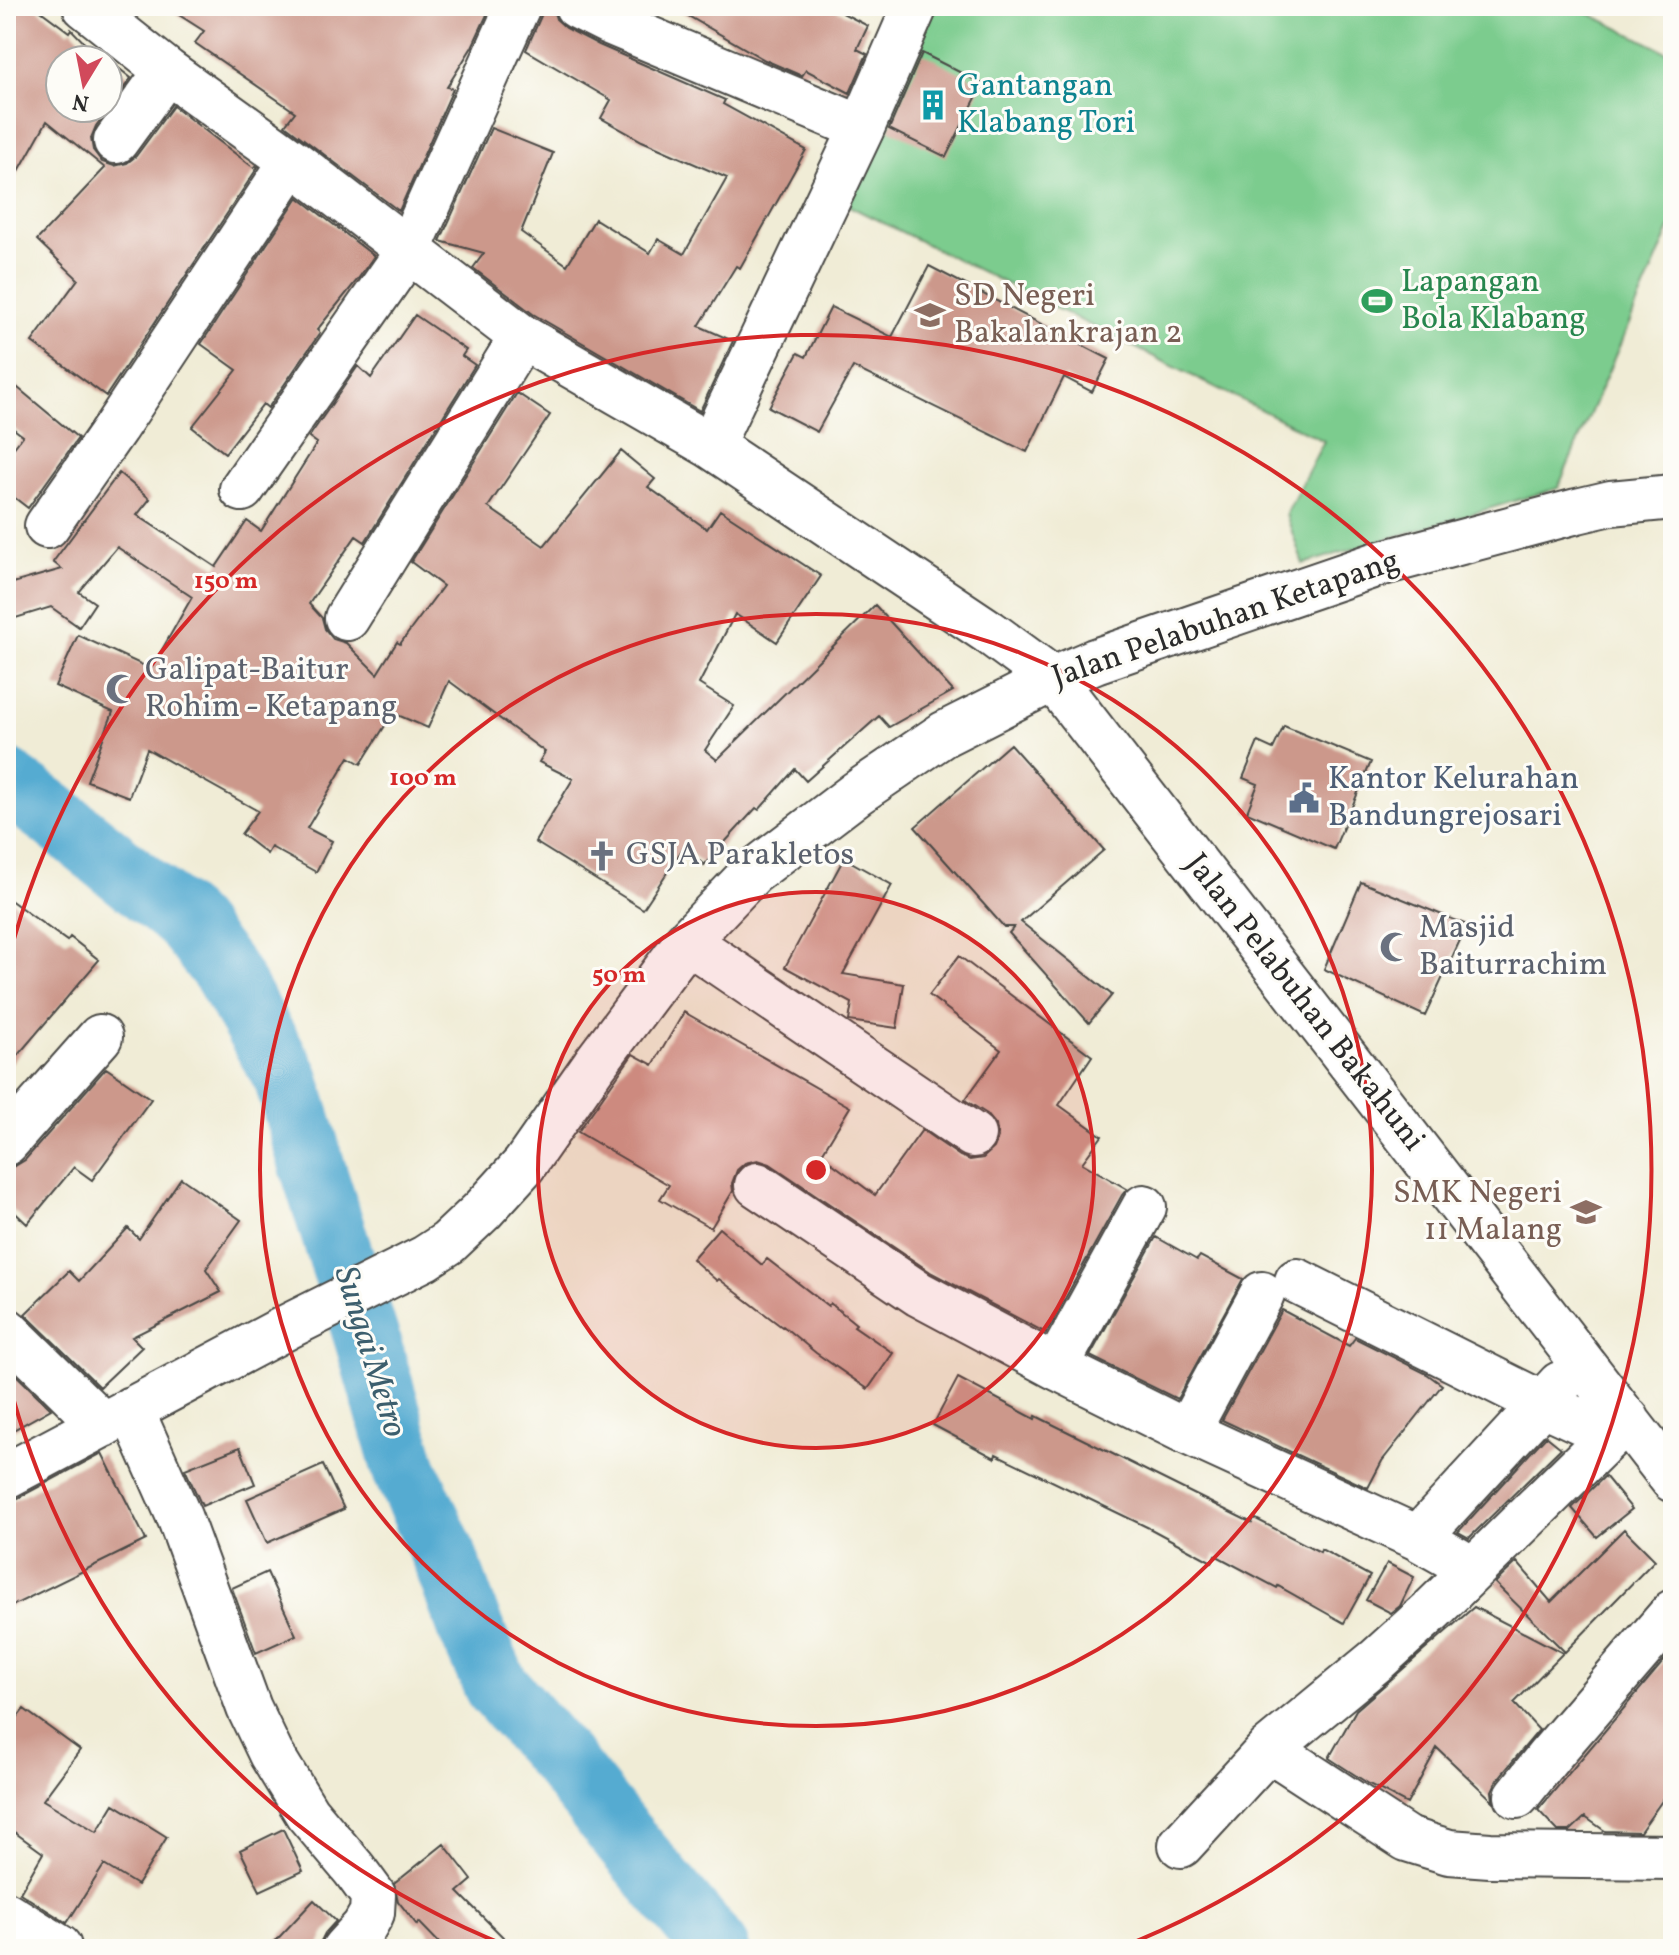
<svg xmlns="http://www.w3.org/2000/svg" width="1679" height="1955" font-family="Vollkorn,serif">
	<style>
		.green { fill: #7ccc8e; stroke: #547c5c; stroke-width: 2 }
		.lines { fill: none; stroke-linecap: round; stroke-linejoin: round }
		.river { stroke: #55abd1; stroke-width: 66 }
		.building { fill: #cc988b; fill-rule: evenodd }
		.minor-casing { stroke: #494845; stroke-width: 48 }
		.minor { stroke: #fff; stroke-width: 44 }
		.ring { fill: none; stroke: #d62828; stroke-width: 4 }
		.labels { text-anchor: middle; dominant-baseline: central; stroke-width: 6; stroke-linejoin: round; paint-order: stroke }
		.culture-label { font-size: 32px; fill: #0d838f; stroke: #fdfcf7; text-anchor: start }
		.leisure-label { font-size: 32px; fill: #27864d; stroke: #fdfcf7; text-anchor: start }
		.education-label { font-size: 32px; fill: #785e54; stroke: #fdfcf7; text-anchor: start }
		.street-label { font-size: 32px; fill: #2b2b2b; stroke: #fdfcf7 }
		.worship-label { font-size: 32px; fill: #5b616d; stroke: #fdfcf7; text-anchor: start }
		.service-label { font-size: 32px; fill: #4e5e75; stroke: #fdfcf7; text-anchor: start }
		.water-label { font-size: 34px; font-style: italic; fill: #3c5e6d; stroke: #fdfcf7 }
		.centre { fill: #d62828; stroke: #fdfcf7; stroke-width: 4 }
		.ring-label { font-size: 24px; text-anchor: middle; font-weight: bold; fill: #d62828; stroke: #fdfcf7; stroke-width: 6; stroke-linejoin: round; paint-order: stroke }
	</style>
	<rect width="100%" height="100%" fill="#fdfcf7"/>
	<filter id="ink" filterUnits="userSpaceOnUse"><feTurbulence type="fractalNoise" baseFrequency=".0125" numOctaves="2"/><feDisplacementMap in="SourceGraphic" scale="16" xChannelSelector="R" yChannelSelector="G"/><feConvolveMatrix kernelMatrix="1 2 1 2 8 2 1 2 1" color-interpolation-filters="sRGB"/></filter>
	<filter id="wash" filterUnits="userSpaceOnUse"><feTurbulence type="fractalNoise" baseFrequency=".006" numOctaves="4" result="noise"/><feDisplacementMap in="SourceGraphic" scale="32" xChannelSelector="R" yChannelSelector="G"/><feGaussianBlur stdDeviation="1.8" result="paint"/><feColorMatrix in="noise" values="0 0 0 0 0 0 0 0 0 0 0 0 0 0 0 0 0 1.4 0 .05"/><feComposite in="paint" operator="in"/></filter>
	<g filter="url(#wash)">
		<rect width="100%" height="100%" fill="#f0ecd6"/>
		<!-- green -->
		<path class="green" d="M 931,6 L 1574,6 L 1673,55 L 1673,222 L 1558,488 L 1303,564 L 1286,514 L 1324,441 L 843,203 Z"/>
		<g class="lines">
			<!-- river -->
			<path class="river" d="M 6,781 L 50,813 L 185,921 L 225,972 L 286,1077 L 315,1175 L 367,1339 L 405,1470 L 445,1558 L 470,1627 L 496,1686 L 561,1760 L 621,1835 L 717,1949"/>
		</g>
		<g id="blocks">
			<!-- building -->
			<path class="building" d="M 6,6 L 34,6 L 69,32 L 71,29 L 96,55 L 98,52 L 131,78 L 96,126 L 91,138 L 93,150 L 102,162 L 114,166 L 127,163 L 136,156 L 173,106 L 254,168 L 256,166 L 258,167 L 106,396 L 32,342 L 78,279 L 37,240 L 105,168 L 47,121 L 6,194 ZM 60,60 L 108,60 L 108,108 L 60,108 Z
				M 165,6 L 491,6 L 472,47 L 447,87 L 453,89 L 399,211 L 285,125 L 295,112 L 195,43 L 204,31 Z
				M 543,6 L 552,6 L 556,19 L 566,28 L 599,45 L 725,100 L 723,104 L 806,150 L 740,268 L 736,266 L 699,326 L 733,341 L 700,411 L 533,314 L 473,268 L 484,253 L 440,241 L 491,128 L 553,153 L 521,232 L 567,265 L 595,219 L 650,253 L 658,239 L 684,254 L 727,178 L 642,141 L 601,118 L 611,100 L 526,50 L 541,16 Z
				M 671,6 L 829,6 L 868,26 L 857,49 L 867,54 L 850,93 L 806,70 L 802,76 L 765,60 Z
				M 922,53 L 983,84 L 946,157 L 889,129 Z
				M 298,197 L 374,256 L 358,279 L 317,330 L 320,333 L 268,408 L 263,404 L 225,453 L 192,427 L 237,370 L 201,344 Z
				M 929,266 L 1109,359 L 1092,392 L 1064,377 L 1027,452 L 853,367 L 817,432 L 769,407 L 798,353 L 806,357 L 831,307 L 892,337 Z
				M 415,315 L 466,350 L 462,356 L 475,365 L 365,542 L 356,536 L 309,604 L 322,618 L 325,629 L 333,639 L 346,643 L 377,674 L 397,642 L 400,644 L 443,586 L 411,562 L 517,393 L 550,415 L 488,507 L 544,546 L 621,451 L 655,479 L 648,487 L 707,529 L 720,510 L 821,576 L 777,642 L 735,614 L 699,684 L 734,706 L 705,750 L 717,760 L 875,605 L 953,691 L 889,727 L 879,716 L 806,781 L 795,769 L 759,810 L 756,808 L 704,865 L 684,847 L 643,909 L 535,842 L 573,779 L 539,762 L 545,752 L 449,681 L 428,728 L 393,713 L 361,764 L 349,757 L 307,828 L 332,841 L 316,872 L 271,847 L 267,854 L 241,834 L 258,811 L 147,749 L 129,797 L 87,781 L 113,712 L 55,686 L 78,635 L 151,669 L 192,597 L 117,547 L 79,592 L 95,603 L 79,627 L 51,607 L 6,621 L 6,585 L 62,569 L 53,562 L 119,473 L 150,499 L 137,515 L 216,567 L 247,521 L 261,531 L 317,443 L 309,437 L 358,366 L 371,378 Z
				M 6,378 L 78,438 L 28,508 L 6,491 L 6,458 L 23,436 L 6,423 Z
				M 1284,726 L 1371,762 L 1334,849 L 1247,812 L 1258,784 L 1243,778 L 1258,742 L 1273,749 Z
				M 1010,744 L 1104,850 L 1021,922 L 1112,995 L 1089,1023 L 1009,933 L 1014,927 L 1004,927 L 915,827 Z
				M 844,858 L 892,885 L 843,974 L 904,984 L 897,1028 L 849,1021 L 852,1003 L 785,967 Z
				M 1361,882 L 1467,925 L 1425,1016 L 1324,969 Z
				M 6,897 L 67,941 L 70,937 L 99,960 L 6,1069 Z
				M 959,956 L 1092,1056 L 1059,1105 L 1102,1136 L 1082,1163 L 1127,1189 L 1122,1195 L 1046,1333 L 932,1273 L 770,1164 L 758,1160 L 745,1163 L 737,1170 L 732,1183 L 733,1191 L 711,1228 L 660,1199 L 669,1185 L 578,1132 L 633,1054 L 653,1065 L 684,1012 L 850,1107 L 821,1155 L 875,1195 L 922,1130 L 960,1156 L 970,1160 L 983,1158 L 994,1148 L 998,1138 L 996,1125 L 987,1114 L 965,1100 L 1001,1050 L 929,995 Z
				M 106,1068 L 151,1099 L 92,1180 L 74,1167 L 27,1224 L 6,1204 L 6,1167 L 15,1166 L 25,1160 Z
				M 181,1178 L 241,1220 L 206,1269 L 221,1292 L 132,1337 L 142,1347 L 100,1387 L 25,1314 L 69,1271 L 79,1281 L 128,1228 L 139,1239 Z
				M 719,1228 L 762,1265 L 767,1259 L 828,1306 L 830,1303 L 856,1324 L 854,1326 L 893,1353 L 868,1389 L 816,1353 L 783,1326 L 782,1327 L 719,1279 L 717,1281 L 692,1259 Z
				M 1156,1237 L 1197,1260 L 1200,1256 L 1243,1279 L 1177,1399 L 1090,1356 Z
				M 1282,1310 L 1349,1346 L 1355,1338 L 1427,1374 L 1442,1385 L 1382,1461 L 1368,1488 L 1222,1420 Z
				M 6,1365 L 51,1409 L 6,1434 Z
				M 958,1378 L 1035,1419 L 1036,1416 L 1252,1523 L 1254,1518 L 1320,1552 L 1321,1549 L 1370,1576 L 1344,1623 L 1278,1586 L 1277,1588 L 1215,1555 L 1212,1562 L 1149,1528 L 996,1454 L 995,1458 L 933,1425 Z
				M 1546,1436 L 1561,1448 L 1469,1538 L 1458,1532 Z
				M 240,1447 L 255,1484 L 202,1506 L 185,1469 Z
				M 102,1453 L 146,1540 L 6,1609 L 6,1501 L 18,1498 Z
				M 323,1465 L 344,1509 L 267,1543 L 247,1499 Z
				M 1605,1476 L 1632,1509 L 1597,1537 L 1572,1508 Z
				M 1624,1529 L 1655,1560 L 1565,1652 L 1495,1583 L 1517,1562 L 1551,1602 Z
				M 1387,1563 L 1414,1577 L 1400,1606 L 1391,1613 L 1366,1600 Z
				M 267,1572 L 296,1635 L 256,1653 L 232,1588 Z
				M 1474,1607 L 1563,1653 L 1514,1703 L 1539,1730 L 1497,1780 L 1492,1791 L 1493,1801 L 1437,1748 L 1407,1804 L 1369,1784 L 1329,1758 L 1356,1710 Z
				M 1673,1650 L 1673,1785 L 1640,1832 L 1605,1831 L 1585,1817 L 1570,1831 L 1558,1831 L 1538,1810 Z
				M 24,1709 L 80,1750 L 43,1800 L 97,1832 L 114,1804 L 167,1837 L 137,1885 L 104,1865 L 67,1923 L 20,1893 L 43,1853 L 6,1826 L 6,1732 Z
				M 283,1829 L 303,1871 L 260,1891 L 240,1850 Z
				M 444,1844 L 472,1880 L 458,1892 L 515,1949 L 445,1949 L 419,1922 L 417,1925 L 398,1901 L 394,1884 Z
				M 314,1900 L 336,1921 L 325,1933 L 320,1943 L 320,1949 L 268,1949 Z"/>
		</g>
	</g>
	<g filter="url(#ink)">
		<use href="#blocks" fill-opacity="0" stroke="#494845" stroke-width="2"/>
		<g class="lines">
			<!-- minor casing -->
			<g class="minor-casing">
				<path id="minor" d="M 85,6 L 167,71 L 292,161 L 522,337 L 711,446 L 989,632 L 1053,679 L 1673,1480
					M 577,6 L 609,22 L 862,128
					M 116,141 L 167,71
					M 711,446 L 862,128 L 915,6
					M 242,489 L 408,251 L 518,6
					M 47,526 L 116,427 L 292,161
					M 347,618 L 522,337
					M 687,941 L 973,1135
					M 6,1143 L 100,1037
					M 757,1185 L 919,1294 L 1056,1367 L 1187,1432 L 1418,1538 L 1457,1560
					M 1297,1281 L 1541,1403 L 1610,1435
					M 6,1330 L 103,1425
					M 1056,1367 L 1144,1207
					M 131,1409 L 180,1519 L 249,1708 L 271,1754 L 307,1813 L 354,1869 L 373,1895 L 372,1913 L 364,1927 L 344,1949
					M 1187,1432 L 1262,1294
					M 6,1476 L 289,1326 L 425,1258 L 448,1243 L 483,1210 L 524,1165 L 594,1065 L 687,941 L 752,873 L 857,793 L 944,734 L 1053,679 L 1095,661 L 1375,565 L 1577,511 L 1611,503 L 1673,497
					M 1418,1538 L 1560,1384
					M 1269,1749 L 1407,1839 L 1449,1852 L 1490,1855 L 1673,1857
					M 1517,1796 L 1549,1756 L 1673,1612
					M 1181,1845 L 1269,1749 L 1377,1660 L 1432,1610 L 1627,1419
					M 6,1914 L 59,1947"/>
			</g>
			<!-- minor -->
			<use href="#minor" class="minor"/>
		</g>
	</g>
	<!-- distance rings -->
	<circle cx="816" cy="1170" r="278" fill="#d62828" fill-opacity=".12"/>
	<g class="ring">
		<circle cx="816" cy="1170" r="278"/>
		<circle cx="816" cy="1170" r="556"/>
		<path d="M510 1947A835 835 0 0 1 8 1379M8 961A835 835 0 1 1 1122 1947"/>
	</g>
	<!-- icons -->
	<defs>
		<g id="building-bare" transform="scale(2.4)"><path d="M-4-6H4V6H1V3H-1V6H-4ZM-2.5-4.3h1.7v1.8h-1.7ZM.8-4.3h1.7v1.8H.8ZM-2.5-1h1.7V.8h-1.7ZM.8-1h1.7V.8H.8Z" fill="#0f9aa8" stroke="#fdfcf7" stroke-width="2.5" paint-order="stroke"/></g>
		<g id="stadium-bare" transform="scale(2.4)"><path d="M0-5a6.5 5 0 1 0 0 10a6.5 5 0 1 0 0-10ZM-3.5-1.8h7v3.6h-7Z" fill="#2e9e5b" stroke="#fdfcf7" stroke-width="2.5" paint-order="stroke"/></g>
		<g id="school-bare" transform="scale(2.4)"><path d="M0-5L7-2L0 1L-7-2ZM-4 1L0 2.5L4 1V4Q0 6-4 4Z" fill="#8d6e63" stroke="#fdfcf7" stroke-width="2.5" paint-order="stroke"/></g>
		<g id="mosque-bare" transform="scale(2.4)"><path d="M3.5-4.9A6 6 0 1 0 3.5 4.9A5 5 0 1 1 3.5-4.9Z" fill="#6b7280" stroke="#fdfcf7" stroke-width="2.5" paint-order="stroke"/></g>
		<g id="civic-bare" transform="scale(2.4)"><path d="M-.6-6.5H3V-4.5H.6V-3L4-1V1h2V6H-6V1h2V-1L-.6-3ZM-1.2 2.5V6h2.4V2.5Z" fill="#5c6f8a" stroke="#fdfcf7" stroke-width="2.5" paint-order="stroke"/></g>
		<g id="church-bare" transform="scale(2.4)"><path d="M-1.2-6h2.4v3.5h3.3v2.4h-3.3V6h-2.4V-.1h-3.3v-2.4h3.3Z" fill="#6b7280" stroke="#fdfcf7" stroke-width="2.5" paint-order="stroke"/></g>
	</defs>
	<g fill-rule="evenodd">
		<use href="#building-bare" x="933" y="105"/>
		<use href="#stadium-bare" x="1377" y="301"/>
		<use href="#school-bare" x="930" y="315"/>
		<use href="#mosque-bare" x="121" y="689"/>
		<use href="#civic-bare" x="1304" y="798"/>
		<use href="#church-bare" x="602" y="856"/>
		<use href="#mosque-bare" x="1395" y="947"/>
		<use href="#school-bare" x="1586" y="1212"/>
	</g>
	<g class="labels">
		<!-- culture labels -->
		<g class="culture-label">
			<text x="957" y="87">Gantangan<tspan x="957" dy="37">Klabang Tori</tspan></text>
		</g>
		<!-- leisure labels -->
		<g class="leisure-label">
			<text x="1401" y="283">Lapangan<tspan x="1401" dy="37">Bola Klabang</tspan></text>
		</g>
		<!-- education labels -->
		<g class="education-label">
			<text x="954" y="297">SD Negeri<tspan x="954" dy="37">Bakalankrajan 2</tspan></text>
			<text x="1562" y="1194" text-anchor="end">SMK Negeri<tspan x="1562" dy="37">11 Malang</tspan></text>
		</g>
		<!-- street labels -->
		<g class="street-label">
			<text transform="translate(1226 620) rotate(-19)">Jalan Pelabuhan Ketapang</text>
			<text transform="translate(1304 1003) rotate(52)">Jalan Pelabuhan Bakahuni</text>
		</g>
		<!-- worship labels -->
		<g class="worship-label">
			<text x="145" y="671">Galipat-Baitur<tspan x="145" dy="37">Rohim - Ketapang</tspan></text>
			<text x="626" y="856">GSJA Parakletos</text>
			<text x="1419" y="929">Masjid<tspan x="1419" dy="37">Baiturrachim</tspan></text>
		</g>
		<!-- service labels -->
		<g class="service-label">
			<text x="1328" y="780">Kantor Kelurahan<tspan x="1328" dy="37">Bandungrejosari</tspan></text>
		</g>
		<!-- water labels -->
		<g class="water-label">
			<text transform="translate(369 1352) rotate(73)">Sungai Metro</text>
		</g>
	</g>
	<circle cx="816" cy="1170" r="12" class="centre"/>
	<g class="ring-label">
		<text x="226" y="588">150 m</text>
		<text x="423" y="785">100 m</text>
		<text x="619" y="982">50 m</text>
	</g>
	<!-- margin -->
	<rect width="1679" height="1955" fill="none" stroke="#fdfcf7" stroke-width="32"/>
	<!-- north arrow -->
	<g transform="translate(84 84) rotate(190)"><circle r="38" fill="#fdfcf7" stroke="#a9a8a5" stroke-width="2"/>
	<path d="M0-6L14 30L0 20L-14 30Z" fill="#d1495b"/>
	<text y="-12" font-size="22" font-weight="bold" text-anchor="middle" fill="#2b2b2b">N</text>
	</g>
</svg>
